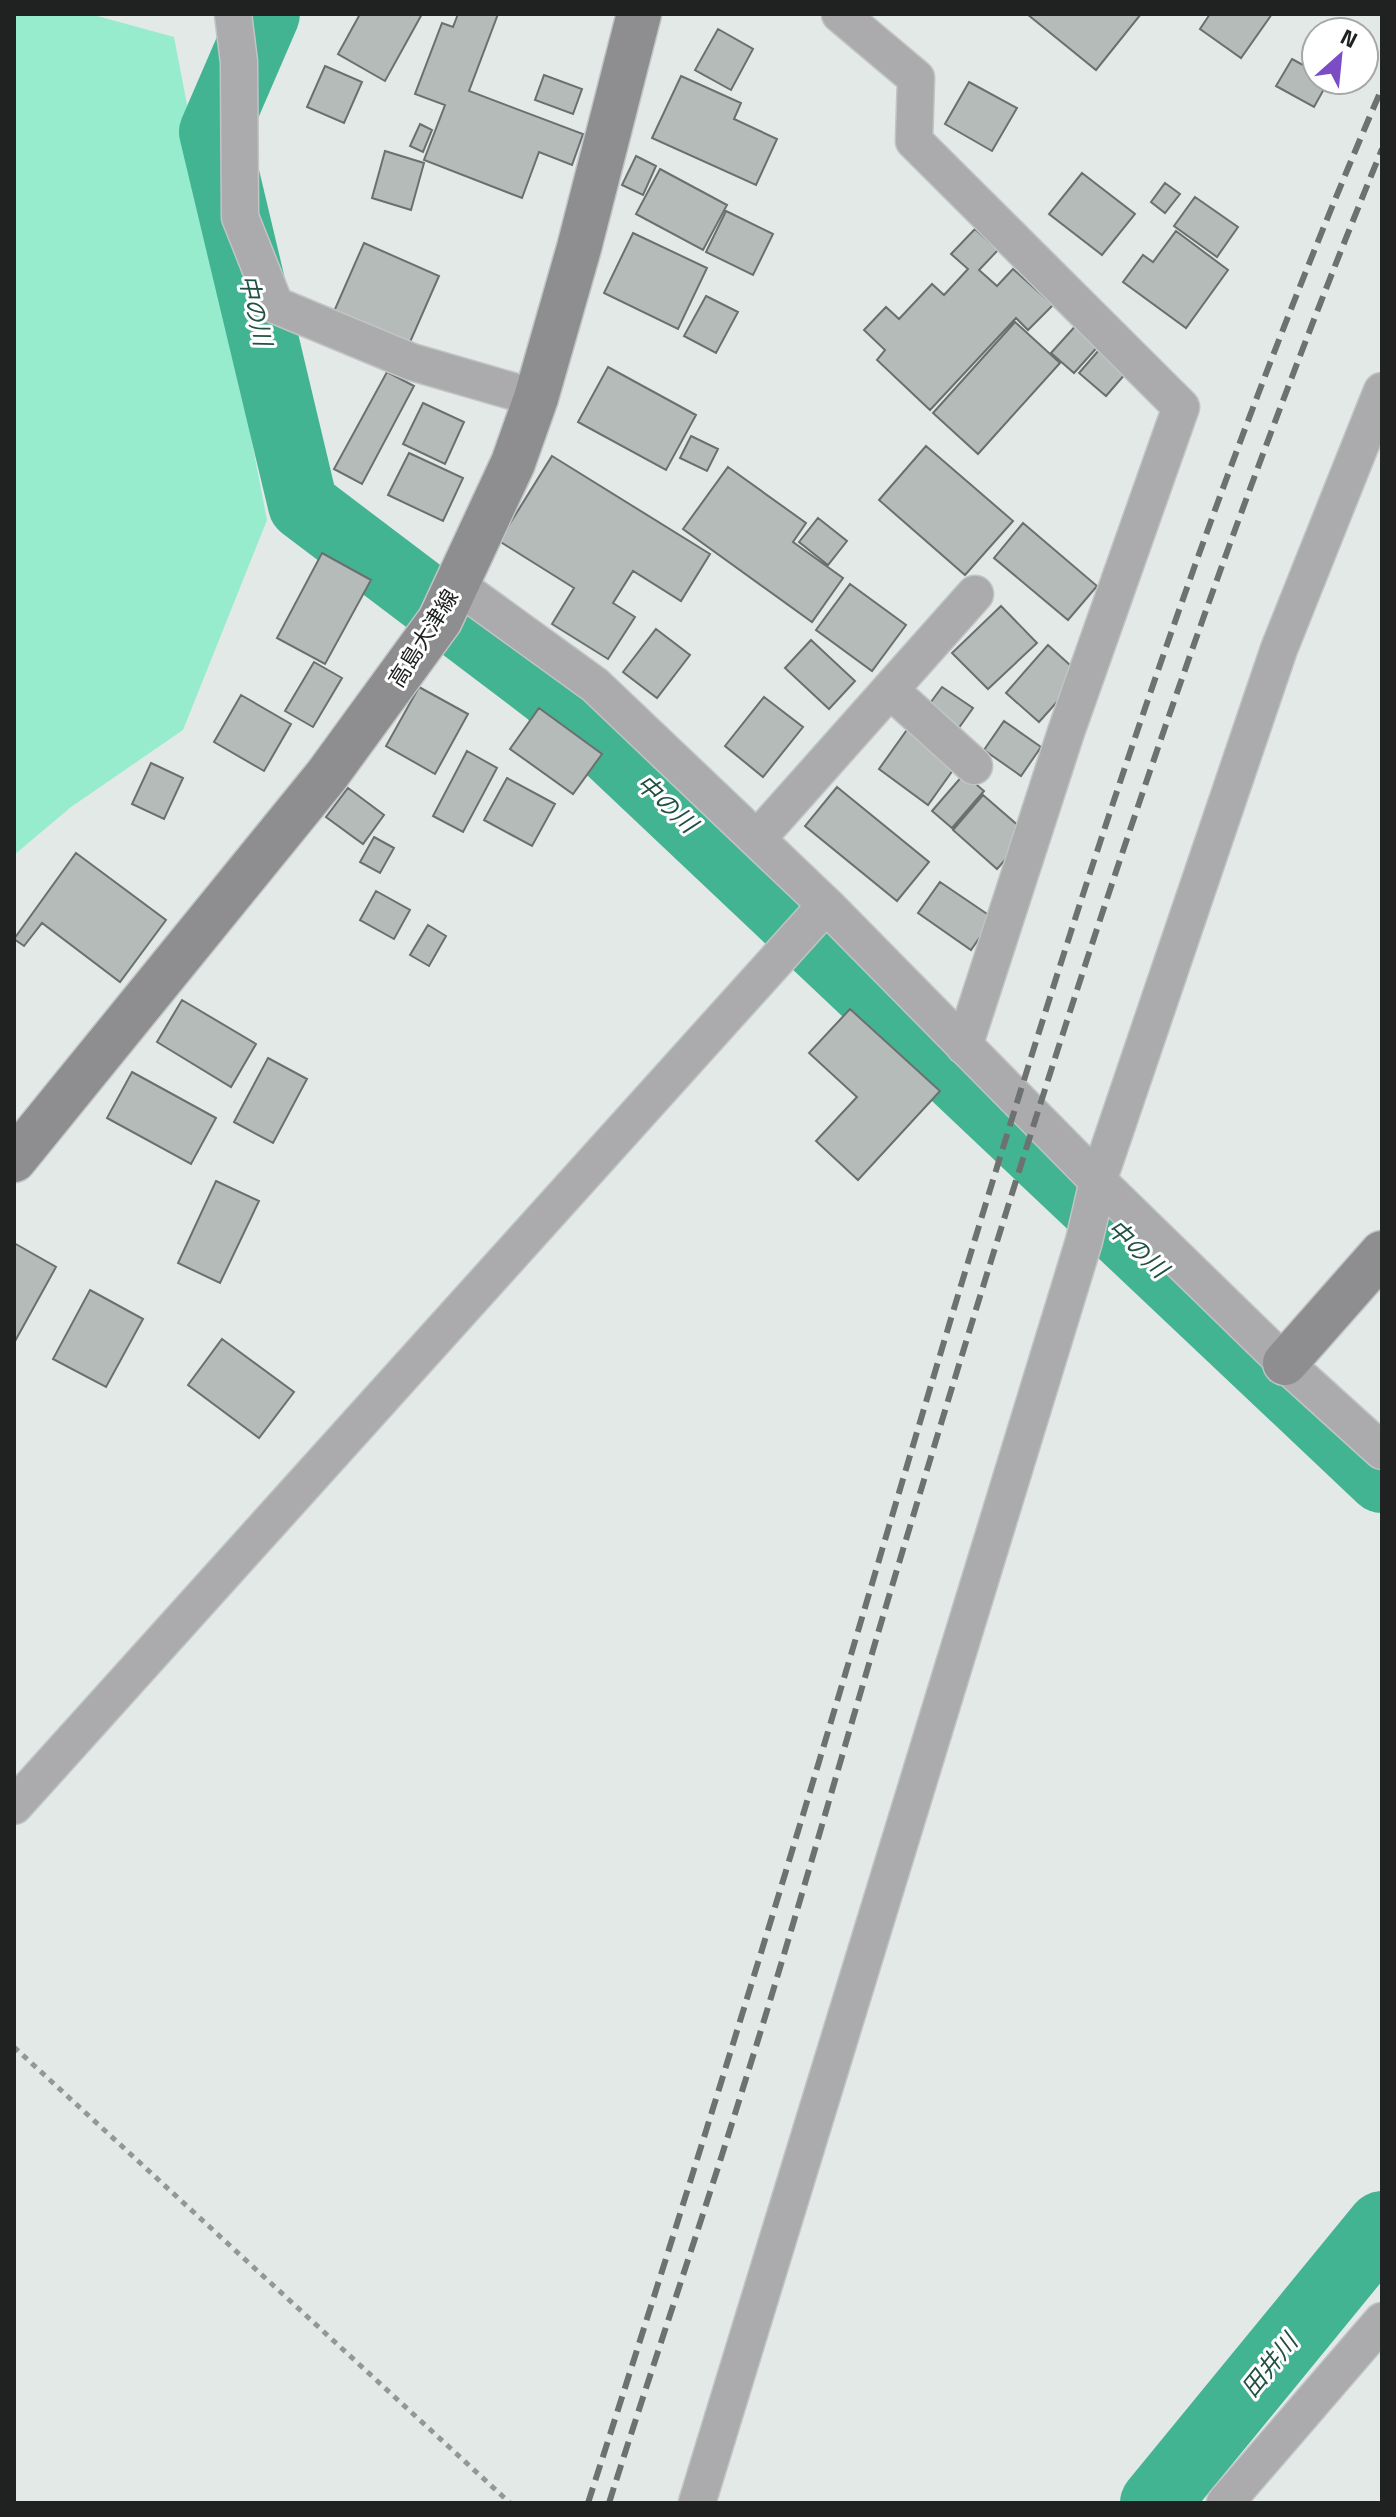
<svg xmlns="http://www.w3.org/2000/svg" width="1396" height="2517" font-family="'Titillium Web','Noto Sans JP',sans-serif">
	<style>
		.green { fill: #98ecce }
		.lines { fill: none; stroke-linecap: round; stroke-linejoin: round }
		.river { stroke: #43b492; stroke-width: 70 }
		.building { fill: #b5bbb9; stroke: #6b706e; stroke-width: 2 }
		.street-casing { stroke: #c0c5c4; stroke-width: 39 }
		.secondary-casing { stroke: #c0c5c4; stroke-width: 47 }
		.path { stroke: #939796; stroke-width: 5; stroke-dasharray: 6 6; stroke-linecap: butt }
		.street { stroke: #abaaad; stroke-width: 36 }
		.secondary { stroke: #8e8d90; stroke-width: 44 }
		.rail { stroke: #6d7170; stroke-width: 6; stroke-dasharray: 16 8; stroke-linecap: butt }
		.labels { text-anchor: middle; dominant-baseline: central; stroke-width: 6; stroke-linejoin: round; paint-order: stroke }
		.street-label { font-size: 22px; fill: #202222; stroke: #fff }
		.water-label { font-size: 24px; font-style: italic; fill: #225142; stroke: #fff }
	</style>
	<rect width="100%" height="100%" fill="#e3e9e7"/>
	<!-- green -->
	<path class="green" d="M 14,14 L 90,14 L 174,37 L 267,520 L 183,730 L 71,807 L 14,855 Z"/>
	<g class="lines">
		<!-- river -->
		<path class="river" d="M 265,14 L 214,132 L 303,505 L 550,692 L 1382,1478
			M 1155,2503 L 1382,2226"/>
	</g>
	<!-- building -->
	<path class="building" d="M 360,14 L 422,14 L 385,81 L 338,54 Z
		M 458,14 L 498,14 L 469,91 L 583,134 L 572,165 L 539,152 L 522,198 L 424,160 L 445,105 L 415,94 L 442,23 L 453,27 Z
		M 1027,14 L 1141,14 L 1096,70 Z
		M 1210,14 L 1272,14 L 1241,58 L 1200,29 Z
		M 718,29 L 753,49 L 731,90 L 695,70 Z
		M 1292,59 L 1316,72 L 1316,80 L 1329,80 L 1314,107 L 1276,86 Z
		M 325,66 L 362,82 L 344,123 L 307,107 Z
		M 544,75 L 582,89 L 573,114 L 535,100 Z
		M 681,76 L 741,103 L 734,119 L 777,139 L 756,185 L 652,138 Z
		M 969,82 L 1017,108 L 992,151 L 945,124 Z
		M 420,124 L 432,130 L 423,152 L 410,146 Z
		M 385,151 L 424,163 L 411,210 L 372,198 Z
		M 636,156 L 656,166 L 643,195 L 622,185 Z
		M 660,169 L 727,205 L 703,250 L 636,214 Z
		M 1082,173 L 1135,214 L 1102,255 L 1049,214 Z
		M 1165,183 L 1180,194 L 1165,213 L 1151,202 Z
		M 1195,197 L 1238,227 L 1217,257 L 1174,226 Z
		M 726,211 L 773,234 L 753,275 L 706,252 Z
		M 975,229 L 998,250 L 979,270 L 997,286 L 1013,269 L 1053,305 L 1028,330 L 1016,318 L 930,410 L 877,360 L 885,350 L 864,330 L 886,307 L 899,319 L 932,284 L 944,295 L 968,269 L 951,254 Z
		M 1176,231 L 1228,270 L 1186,328 L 1123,282 L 1143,255 L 1153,262 Z
		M 633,233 L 707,268 L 678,329 L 604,293 Z
		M 364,243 L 439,276 L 407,349 L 332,316 Z
		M 706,296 L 738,312 L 716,353 L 684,336 Z
		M 1015,322 L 1060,363 L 978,454 L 933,413 Z
		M 1079,322 L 1101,343 L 1074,373 L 1051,353 Z
		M 1099,350 L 1126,373 L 1106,396 L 1079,373 Z
		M 608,367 L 696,415 L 666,470 L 578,422 Z
		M 387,372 L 414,386 L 362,484 L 334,469 Z
		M 423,403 L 464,422 L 445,464 L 403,444 Z
		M 691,436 L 718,449 L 707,471 L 680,458 Z
		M 926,446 L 1013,521 L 965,575 L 879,500 Z
		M 409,453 L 463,478 L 443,521 L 388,495 Z
		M 552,456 L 710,554 L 681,601 L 633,571 L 613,603 L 635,617 L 608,659 L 552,624 L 574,588 L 499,541 Z
		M 728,467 L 806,523 L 793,542 L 843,578 L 812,622 L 683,529 Z
		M 818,518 L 847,541 L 828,565 L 799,542 Z
		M 1023,523 L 1097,586 L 1068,620 L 994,558 Z
		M 322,553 L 371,580 L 325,664 L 277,638 Z
		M 850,584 L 906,625 L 872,671 L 816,630 Z
		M 1001,606 L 1037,643 L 988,689 L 952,653 Z
		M 656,629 L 690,655 L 657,698 L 623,672 Z
		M 811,640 L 855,681 L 829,709 L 785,668 Z
		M 1048,645 L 1081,675 L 1039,722 L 1006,693 Z
		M 314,662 L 342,678 L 313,727 L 285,711 Z
		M 419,687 L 468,714 L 435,774 L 386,746 Z
		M 942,687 L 973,708 L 958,729 L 928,706 Z
		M 241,695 L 291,724 L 264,771 L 214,742 Z
		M 764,697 L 803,727 L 763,777 L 725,746 Z
		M 539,708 L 602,754 L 573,794 L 510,749 Z
		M 1004,721 L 1041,747 L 1021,776 L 984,750 Z
		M 909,727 L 958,763 L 928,805 L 879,769 Z
		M 467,751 L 497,768 L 463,832 L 433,816 Z
		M 151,763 L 183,778 L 164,819 L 132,804 Z
		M 964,774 L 984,791 L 952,828 L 932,811 Z
		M 507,778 L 555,804 L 532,846 L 484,820 Z
		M 837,787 L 929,862 L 897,901 L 805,826 Z
		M 348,788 L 384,815 L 363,844 L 326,817 Z
		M 983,795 L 1028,834 L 997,869 L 953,830 Z
		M 374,837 L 394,848 L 380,873 L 360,862 Z
		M 76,853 L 166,920 L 120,982 L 42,923 L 24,946 L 14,939 Z
		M 940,882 L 993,918 L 971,950 L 918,913 Z
		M 376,891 L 410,910 L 394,939 L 360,920 Z
		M 428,925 L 446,936 L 429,966 L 410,955 Z
		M 182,1000 L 256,1044 L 231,1087 L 157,1042 Z
		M 850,1009 L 940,1091 L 858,1180 L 816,1141 L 857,1097 L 809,1053 Z
		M 268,1058 L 307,1079 L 273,1143 L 234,1122 Z
		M 132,1072 L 216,1118 L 191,1164 L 107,1118 Z
		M 216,1181 L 259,1201 L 220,1283 L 178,1263 Z
		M 14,1243 L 56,1267 L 14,1343 Z
		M 90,1290 L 143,1319 L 106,1387 L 53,1359 Z
		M 222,1339 L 294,1392 L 259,1438 L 188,1385 Z"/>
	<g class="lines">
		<!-- street casing -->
		<g class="street-casing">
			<path id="street" d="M 233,14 L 239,62 L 240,217 L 275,305 L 412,362 L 536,398
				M 840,14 L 916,78 L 914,141 L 1181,407 L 1066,732 L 964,1046
				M 457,585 L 595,685 L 826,905 L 1098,1181 L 1285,1363 L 1382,1451
				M 890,690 L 974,766
				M 757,839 L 975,594
				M 14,1806 L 826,905
				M 697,2503 L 1084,1241 L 1098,1181 L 1279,649 L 1382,391
				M 1225,2503 L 1382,2321"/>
		</g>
		<!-- secondary casing -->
		<g class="secondary-casing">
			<path id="secondary" d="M 14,1160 L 327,775 L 440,620 L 513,463 L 536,398 L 579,248 L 639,14
				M 1285,1363 L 1382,1253"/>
		</g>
		<!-- path -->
		<path class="path" d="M 14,2047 L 510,2503"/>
		<!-- street -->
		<use href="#street" class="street"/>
		<!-- secondary -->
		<use href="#secondary" class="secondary"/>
		<!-- rail -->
		<path class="rail" d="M 588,2503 C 690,2187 788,1869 882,1550 C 1028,1057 1178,561 1382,88
			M 609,2503 C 653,2364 700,2227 743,2088 C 798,1914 846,1738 899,1563 C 1042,1086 1193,610 1382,149"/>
	</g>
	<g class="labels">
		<!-- street labels -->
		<g class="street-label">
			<text transform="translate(423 638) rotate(-58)">高島大津線</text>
		</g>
		<!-- water labels -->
		<g class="water-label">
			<text transform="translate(256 310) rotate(77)">中の川</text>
			<text transform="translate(667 803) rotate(43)">中の川</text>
			<text transform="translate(1138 1248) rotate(43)">中の川</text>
			<text transform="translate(1269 2365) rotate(-51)">田井川</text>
		</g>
	</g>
	<!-- border -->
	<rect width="1396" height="2517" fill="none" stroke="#202222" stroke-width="32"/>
	<!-- north arrow -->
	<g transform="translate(1340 56) rotate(27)"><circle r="38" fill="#ffffff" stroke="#a6a7a7" stroke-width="2"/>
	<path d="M0-6L14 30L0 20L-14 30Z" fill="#7b4dc5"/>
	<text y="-12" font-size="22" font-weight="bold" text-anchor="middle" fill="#202222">N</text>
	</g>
</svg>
